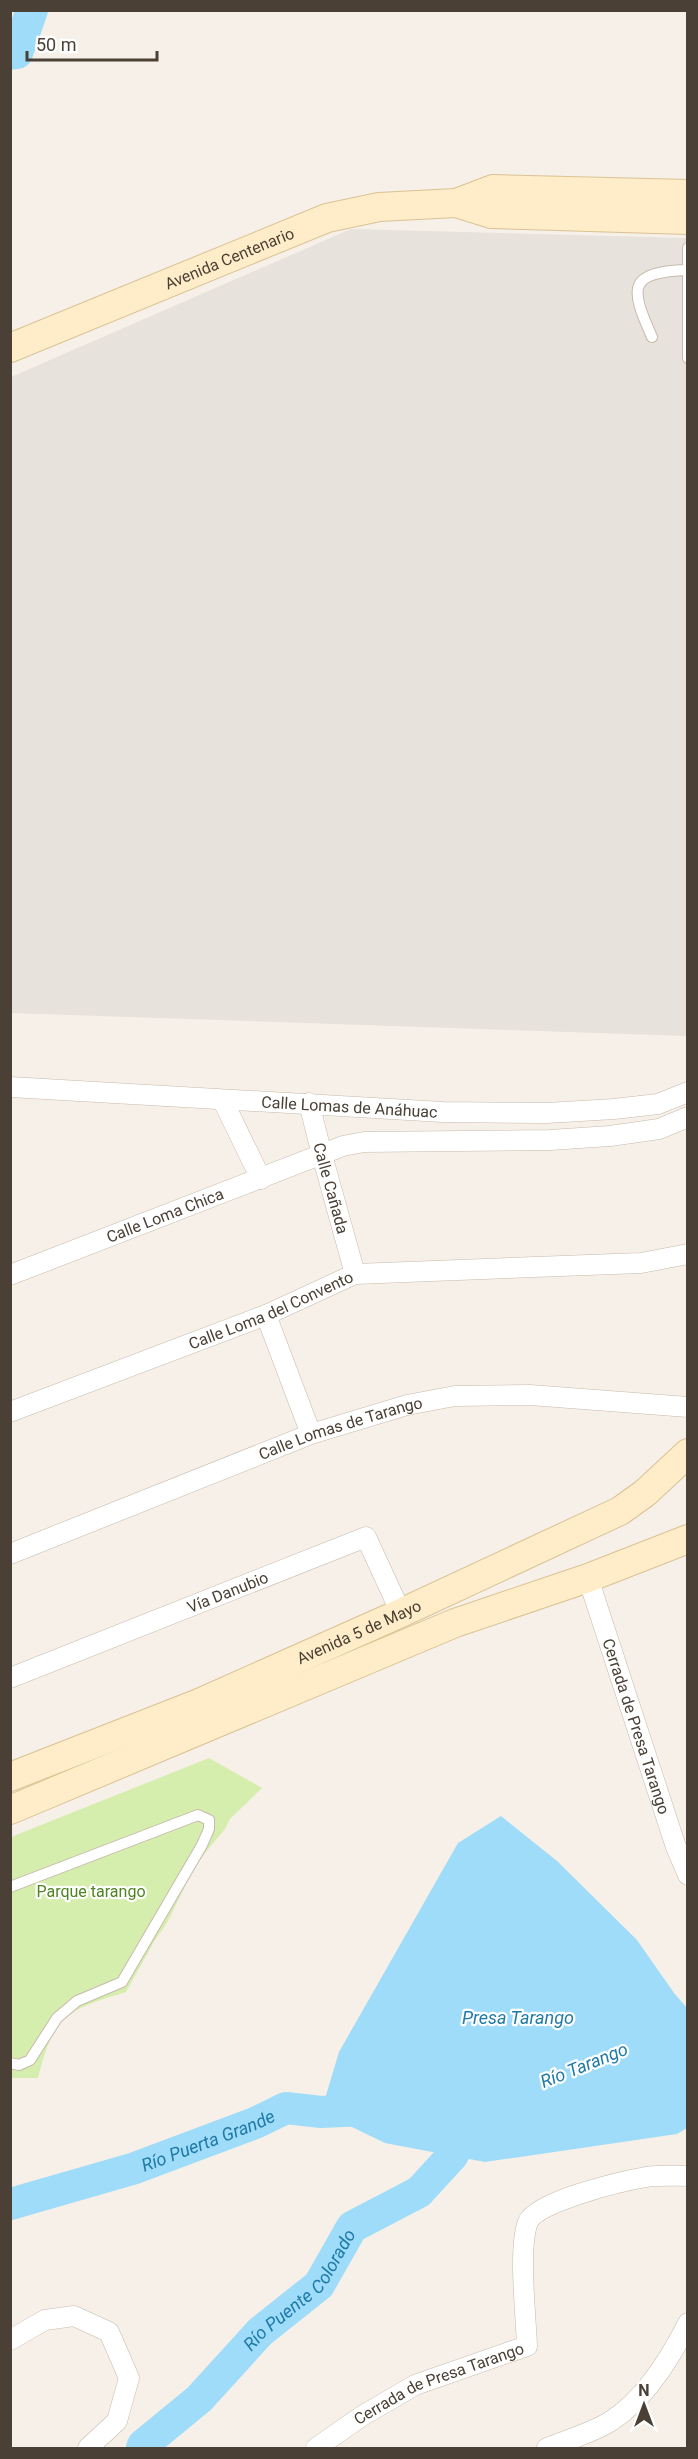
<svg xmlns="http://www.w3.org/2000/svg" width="698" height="2459" font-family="Roboto,sans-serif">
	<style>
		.industrial { fill: #e8e2dd }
		.green { fill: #d6eead }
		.water { fill: #9edcf9 }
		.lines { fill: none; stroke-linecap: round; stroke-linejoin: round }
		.river { stroke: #9edcf9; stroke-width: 32 }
		.lane-casing { stroke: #c6baac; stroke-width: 12 }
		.street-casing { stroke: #c6baac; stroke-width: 21 }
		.secondary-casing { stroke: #dac293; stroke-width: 30 }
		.lane { stroke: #fff; stroke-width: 10 }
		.street { stroke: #fff; stroke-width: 20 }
		.secondary { stroke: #ffedc9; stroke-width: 28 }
		.labels { text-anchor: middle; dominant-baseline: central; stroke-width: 4.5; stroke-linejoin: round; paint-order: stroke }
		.street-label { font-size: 16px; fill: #4a4036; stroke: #fff }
		.park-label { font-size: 16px; fill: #4f8421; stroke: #fff }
		.water-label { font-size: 18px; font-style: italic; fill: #1f7aa8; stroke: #fff }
	</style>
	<rect width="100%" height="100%" fill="#f6f0e8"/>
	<!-- industrial -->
	<path class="industrial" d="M 351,229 L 687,238 L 687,1036 L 11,1013 L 11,377 Z"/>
	<!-- green -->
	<path class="green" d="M 209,1758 L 262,1788 L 230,1819 L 225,1829 L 196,1864 L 167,1923 L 155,1940 L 126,1992 C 65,2011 54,2014 38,2078 L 11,2078 L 11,1837 Z"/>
	<!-- water -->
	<path class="water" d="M 501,1816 L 557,1861 L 637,1940 L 674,1993 L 687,2008 L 687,2128 L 677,2134 L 485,2162 L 385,2143 L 321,2112 L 339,2052 L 458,1843 Z"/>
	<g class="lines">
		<!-- river -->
		<g class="river">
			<path d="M 10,54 L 17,53 L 32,10"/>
			<path id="s1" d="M 10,2204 L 135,2168 L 255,2123 L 286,2108 L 321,2112 L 365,2110"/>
			<path id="s2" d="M 142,2448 L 143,2445 L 199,2399 L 260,2332 L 319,2285 L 352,2227 L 419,2192 L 452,2156 L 475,2120"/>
		</g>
		<!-- lane casing -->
		<g class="lane-casing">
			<path id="lane" d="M 688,248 L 688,358
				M 652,337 C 630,288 627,272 687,270
				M 10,1887 L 198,1815 L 209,1820 L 209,1829 L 202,1845 L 122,1982 L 77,2001 L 57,2018 L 30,2060 L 19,2065 L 10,2063"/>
		</g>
		<!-- street casing -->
		<g class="street-casing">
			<g id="street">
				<path id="s3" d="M 10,1087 L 443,1112 L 547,1113 L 614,1109 L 658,1104 L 688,1092"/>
				<path d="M 223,1101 L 261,1179"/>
				<path id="s4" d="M 309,1103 L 322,1155 L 355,1274"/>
				<path id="s5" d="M 10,1275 L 343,1146 L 364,1142 L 550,1140 L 610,1136 L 659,1129 L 688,1117"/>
				<path d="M 266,1315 L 311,1434"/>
				<path id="s6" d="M 10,1412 L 266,1315 L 355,1274 L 641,1263 L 688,1254"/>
				<path id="s7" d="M 10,1554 L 311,1434 L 407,1405 L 455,1396 L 530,1395 L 688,1407"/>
				<path id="s8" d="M 588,1578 L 676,1847 L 688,1875"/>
				<path id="s9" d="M 10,1678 L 366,1537 L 401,1613"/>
				<path d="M 10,2340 L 45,2320 L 74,2316 L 109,2332 L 129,2378 L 117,2421 L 88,2448"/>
				<path id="s10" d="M 316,2448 L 362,2416 L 415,2385 L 527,2346 C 526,2317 518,2247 528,2222 C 537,2201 623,2181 646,2177 C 660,2175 674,2176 688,2176"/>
				<path d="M 547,2448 C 567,2440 592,2433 611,2421 C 645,2399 670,2359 688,2323"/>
			</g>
		</g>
		<!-- secondary casing -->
		<g class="secondary-casing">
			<g id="secondary">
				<path d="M 456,203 L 491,214 L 688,220"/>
				<path id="s11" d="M 10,348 L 327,218 L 379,207 L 456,203 L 493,189 L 688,194"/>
				<path id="s12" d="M 10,1777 L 199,1703 L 401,1613 L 620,1511 L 645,1493 L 688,1453"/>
				<path d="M 10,1810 L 455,1623 L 588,1578 L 688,1539"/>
			</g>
		</g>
		<!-- lane -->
		<use href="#lane" class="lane"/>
		<!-- street -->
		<use href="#street" class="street"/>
		<!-- secondary -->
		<use href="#secondary" class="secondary"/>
	</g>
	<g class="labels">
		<!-- street labels -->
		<g class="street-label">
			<text stroke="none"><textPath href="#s11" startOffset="237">Avenida Centenario</textPath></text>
			<text stroke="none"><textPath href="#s3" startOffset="340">Calle Lomas de Anáhuac</textPath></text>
			<text stroke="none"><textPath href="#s4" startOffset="88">Calle Cañada</textPath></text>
			<text stroke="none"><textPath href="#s5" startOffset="166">Calle Loma Chica</textPath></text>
			<text stroke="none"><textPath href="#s6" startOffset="280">Calle Loma del Convento</textPath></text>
			<text stroke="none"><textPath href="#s7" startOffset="354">Calle Lomas de Tarango</textPath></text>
			<text stroke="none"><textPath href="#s9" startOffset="234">Vía Danubio</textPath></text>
			<text stroke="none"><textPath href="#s12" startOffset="378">Avenida 5 de Mayo</textPath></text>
			<text stroke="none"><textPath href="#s8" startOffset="156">Cerrada de Presa Tarango</textPath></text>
			<text stroke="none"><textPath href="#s10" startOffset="140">Cerrada de Presa Tarango</textPath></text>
		</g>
		<!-- park labels -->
		<g class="park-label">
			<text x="91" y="1891">Parque tarango</text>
		</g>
		<!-- water labels -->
		<g class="water-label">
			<text x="518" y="2017">Presa Tarango</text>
			<text transform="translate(584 2065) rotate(-22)">Río Tarango</text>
			<text stroke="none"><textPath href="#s1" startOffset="208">Río Puerta Grande</textPath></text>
			<text stroke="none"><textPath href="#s2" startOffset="225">Río Puente Colorado</textPath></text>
		</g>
	</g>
	<!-- border -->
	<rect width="698" height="2459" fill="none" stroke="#4a4036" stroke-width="24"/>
	<!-- north arrow -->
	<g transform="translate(644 2405)" stroke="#ffffff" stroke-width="4.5" paint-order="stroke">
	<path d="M0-4.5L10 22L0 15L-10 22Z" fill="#4a4036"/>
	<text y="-9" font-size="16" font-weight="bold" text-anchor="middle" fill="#4a4036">N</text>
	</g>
	<!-- scale -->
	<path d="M27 51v9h130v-9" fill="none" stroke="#4a4036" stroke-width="3"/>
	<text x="36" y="51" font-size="18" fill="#4a4036" stroke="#ffffff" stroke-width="4.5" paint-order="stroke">50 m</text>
</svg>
